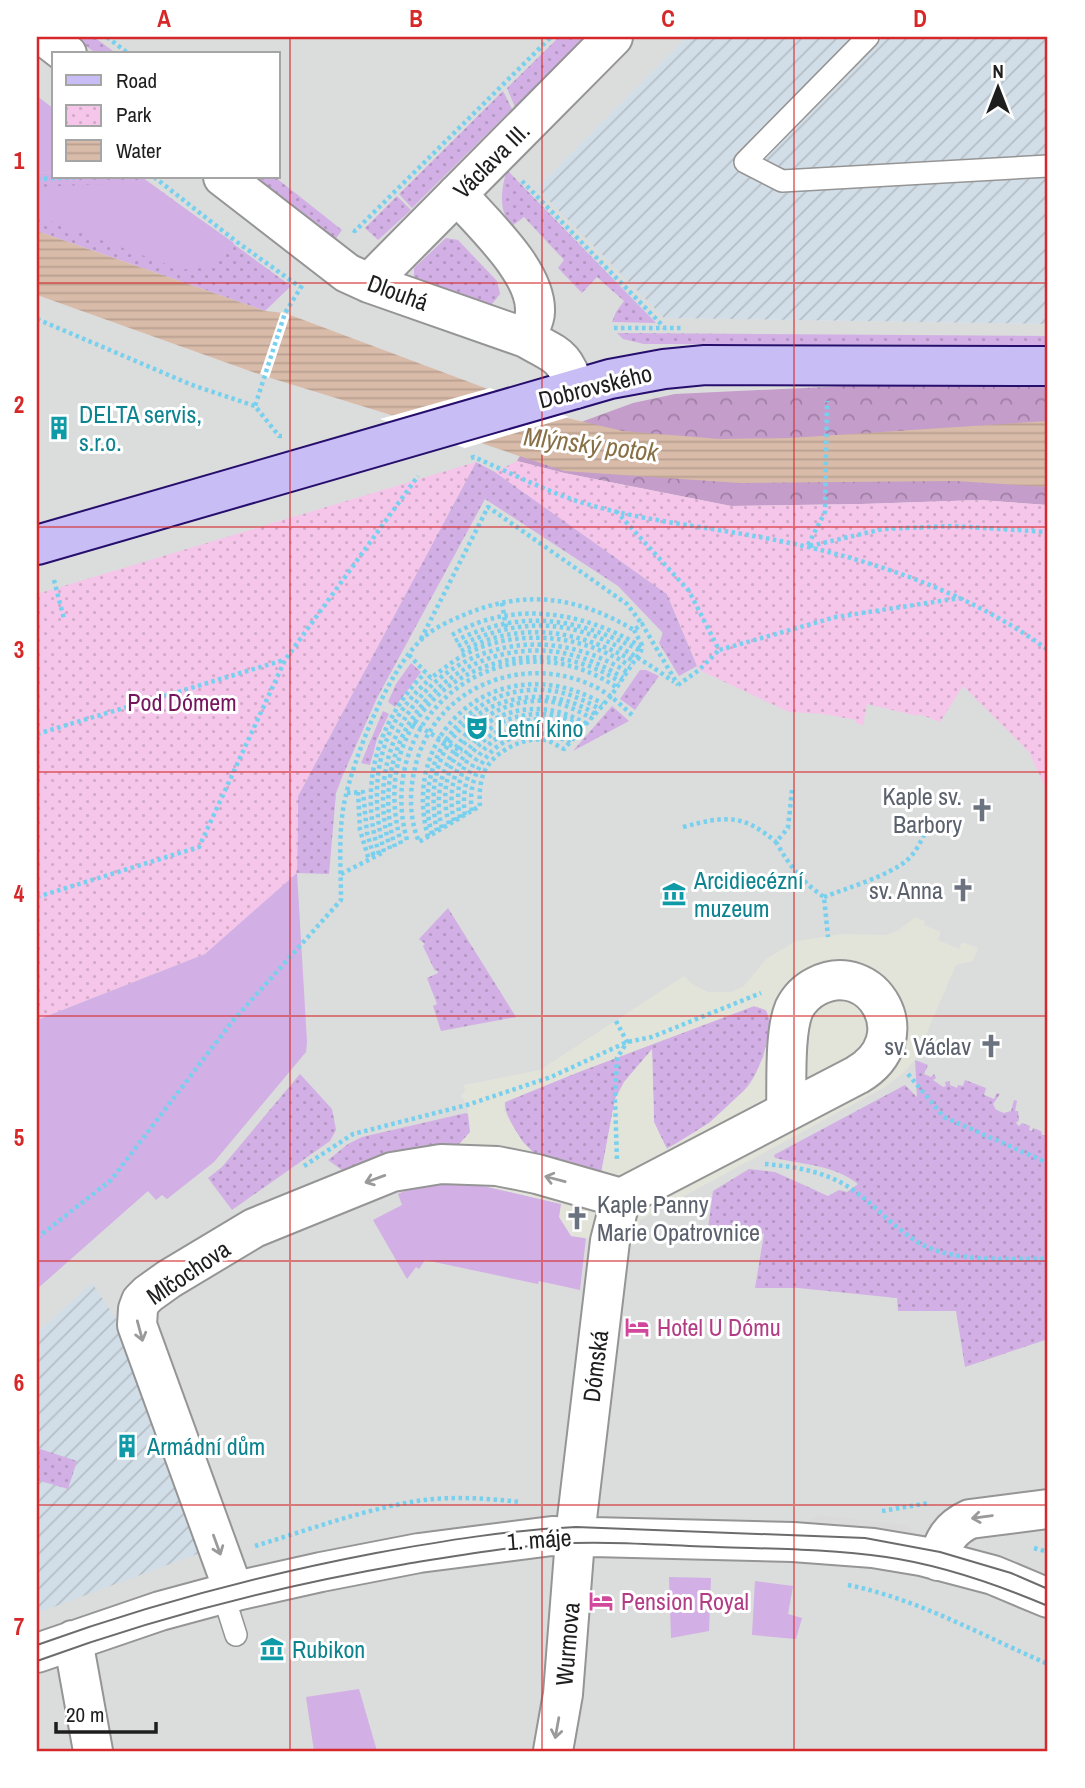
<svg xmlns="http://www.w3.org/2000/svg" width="1085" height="1788" font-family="'Archivo Narrow',sans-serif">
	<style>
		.residential { fill: #dbdcdc; fill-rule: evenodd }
		.military { fill: url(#military-furrows) }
		.grass { fill: url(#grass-dots) }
		.forest { fill: url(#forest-crowns) }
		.park { fill: url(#park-dots) }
		.garden { fill: #d2afe4 }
		.parking { fill: #dadada }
		.plaza { fill: #e2e4da; fill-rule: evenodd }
		.water { fill: url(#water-rules) }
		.pier { fill: #fff }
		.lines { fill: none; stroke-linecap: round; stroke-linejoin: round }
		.service-casing { stroke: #959595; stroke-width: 24 }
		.minor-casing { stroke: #959595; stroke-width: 42 }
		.secondary-casing { stroke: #260e6d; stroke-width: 42 }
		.path { stroke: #77d0ee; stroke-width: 4.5; stroke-dasharray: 3.5 3.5; stroke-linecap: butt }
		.service { stroke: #fff; stroke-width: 21 }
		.minor { stroke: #fff; stroke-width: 38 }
		.secondary { stroke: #c8bdf4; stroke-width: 38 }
		.tram { stroke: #6c6c6c; stroke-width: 2 }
		.oneway { stroke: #9a9a9a }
		.grid { fill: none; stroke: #d62828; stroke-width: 2; stroke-opacity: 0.55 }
		.labels { text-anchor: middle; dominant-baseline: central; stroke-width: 6; stroke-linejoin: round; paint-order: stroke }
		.street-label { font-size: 24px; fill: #1e1e1e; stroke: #fff }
		.culture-label { font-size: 24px; fill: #0d838f; stroke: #fff; text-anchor: start }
		.park-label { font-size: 24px; fill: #74155e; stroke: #fff }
		.worship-label { font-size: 24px; fill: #5b616d; stroke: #fff; text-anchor: end }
		.hotel-label { font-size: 24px; fill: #b23c85; stroke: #fff; text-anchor: start }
		.water-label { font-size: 26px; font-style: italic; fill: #887046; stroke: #fff }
		.neatline { fill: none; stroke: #d62828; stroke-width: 2.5 }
		.grid-label { font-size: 23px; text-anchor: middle; font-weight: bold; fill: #d62828 }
	</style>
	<defs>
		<pattern id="military-furrows" width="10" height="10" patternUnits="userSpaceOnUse" patternTransform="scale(1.75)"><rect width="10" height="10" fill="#d2dee7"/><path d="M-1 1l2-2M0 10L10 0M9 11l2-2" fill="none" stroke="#b4bec6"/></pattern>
		<pattern id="grass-dots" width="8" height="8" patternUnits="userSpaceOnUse" patternTransform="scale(1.75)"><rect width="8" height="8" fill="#d2afe4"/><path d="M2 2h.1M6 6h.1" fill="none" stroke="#b496c3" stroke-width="1.8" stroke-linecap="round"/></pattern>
		<pattern id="forest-crowns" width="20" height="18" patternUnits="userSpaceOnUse" patternTransform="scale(1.75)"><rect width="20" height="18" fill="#c49dca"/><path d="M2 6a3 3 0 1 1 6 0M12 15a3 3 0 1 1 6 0" fill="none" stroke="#9f7fa3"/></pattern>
		<pattern id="park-dots" width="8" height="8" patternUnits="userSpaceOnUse" patternTransform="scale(1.75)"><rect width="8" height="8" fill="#f5c6ea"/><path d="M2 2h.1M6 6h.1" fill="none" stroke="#d2aac8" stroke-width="1.8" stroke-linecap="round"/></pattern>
		<pattern id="water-rules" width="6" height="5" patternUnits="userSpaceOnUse" patternTransform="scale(1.75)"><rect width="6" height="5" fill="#d8bba9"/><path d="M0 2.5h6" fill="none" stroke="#b9a091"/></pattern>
	</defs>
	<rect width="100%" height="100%" fill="#e5e7ee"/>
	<!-- residential -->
	<path class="residential" d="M 37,37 L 689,37 L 664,318 L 1048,324 L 1048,421 L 623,431 L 563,417 L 285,313 L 265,311 L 37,231 ZM 54,54 L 278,54 L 278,177 L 54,177 Z
		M 37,295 L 264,376 L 469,439 L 1048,487 L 1048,1751 L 37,1751 Z"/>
	<!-- military -->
	<path class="military" d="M 687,37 L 1048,37 L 1048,324 L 664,318 L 537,188 Z
		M 92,1283 L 116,1319 L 208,1550 L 37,1613 L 37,1333 Z"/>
	<!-- grass -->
	<path class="grass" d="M 74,37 L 94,37 L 117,54 L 97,54 Z
		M 559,37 L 587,37 L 515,107 L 507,88 Z
		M 503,91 L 512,109 L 412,208 L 399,194 Z
		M 507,170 L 656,323 L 612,322 L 616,312 L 624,301 L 597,277 L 582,293 L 558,268 L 564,260 L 524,217 L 512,226 C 498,212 501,188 507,170 Z
		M 54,172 L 54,177 L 142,177 L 291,286 L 265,311 L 37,231 L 37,173 Z
		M 260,177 L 275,177 L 342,230 L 334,241 L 259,181 Z
		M 397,196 L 411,210 L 378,240 L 365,228 Z
		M 446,238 L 458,240 L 497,281 L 500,294 L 492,304 L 485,306 L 414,280 L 414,268 Z
		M 617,333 L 1048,336 L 1048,345 L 644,344 L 623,339 Z
		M 476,462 L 495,472 L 667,594 L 697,666 L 679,676 L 659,643 L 663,633 L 618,586 L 485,499 L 377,698 L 343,775 L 336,793 L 329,874 L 297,873 L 298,796 Z
		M 411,663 L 421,672 L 395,707 L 388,702 L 396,684 Z
		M 640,670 L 646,670 L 659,676 L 635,710 L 620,699 Z
		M 612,706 L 629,721 L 573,751 Z
		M 383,711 L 389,714 L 377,739 L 370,765 L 361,763 Z
		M 448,908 L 516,1017 L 441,1031 L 433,1006 L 437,1004 L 427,978 L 438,973 L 437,970 L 435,971 L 423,946 L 425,944 L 419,939 Z
		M 754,1006 L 766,1010 C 772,1021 770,1030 768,1042 C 756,1095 711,1125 666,1149 L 654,1122 L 652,1050 L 615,1099 L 601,1174 C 588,1171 552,1167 542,1161 C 528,1153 504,1118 505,1102 L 576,1073 Z
		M 915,1060 L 928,1065 L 924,1074 L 931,1077 L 934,1074 L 936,1078 L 933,1080 L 943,1087 L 946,1086 L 945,1082 L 950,1081 L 950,1085 L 957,1088 L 958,1085 L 963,1086 L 965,1080 L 986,1088 L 984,1095 L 994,1099 L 997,1093 L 1000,1094 L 993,1104 L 996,1110 L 1004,1113 L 1011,1111 L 1014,1100 L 1017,1101 L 1015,1111 L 1018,1111 L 1019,1120 L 1016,1123 L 1019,1126 L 1022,1123 L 1030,1126 L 1029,1130 L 1032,1131 L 1033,1128 L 1041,1131 L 1042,1135 L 1045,1135 L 1045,1131 L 1048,1128 L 1048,1339 L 965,1367 L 956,1311 L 898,1311 L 897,1298 L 798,1288 L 755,1288 L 764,1234 L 708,1228 L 713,1191 L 749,1169 L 775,1172 L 828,1196 L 839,1190 L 847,1192 L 858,1184 C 835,1165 804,1165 775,1158 L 774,1155 L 905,1085 L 917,1097 Z
		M 300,1074 L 332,1109 L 336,1130 L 330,1141 L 232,1210 L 208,1178 L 222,1167 Z
		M 466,1113 L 471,1116 L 484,1140 L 349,1175 L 328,1160 L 348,1144 L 362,1137 Z
		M 37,1448 L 77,1461 L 68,1489 L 37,1480 Z"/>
	<!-- forest -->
	<path class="forest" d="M 973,380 L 1048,381 L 1048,505 L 980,500 L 862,504 L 731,506 L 564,473 L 517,461 L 529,441 L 633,403 L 675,394 Z"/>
	<!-- park -->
	<path class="park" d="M 517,461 L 564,473 L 731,506 L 862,504 L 980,500 L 1048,505 L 1048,793 L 1029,752 L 963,686 L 940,722 L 919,714 L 918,716 L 867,704 L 863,725 L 856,723 L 856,720 L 824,714 L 789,712 L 699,670 L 667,594 L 495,472 Z
		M 476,462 L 298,796 L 297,873 L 205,954 L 37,1020 L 37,594 Z"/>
	<!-- garden -->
	<path class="garden" d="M 37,96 L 54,109 L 54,172 L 37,173 Z
		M 106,184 L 150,184 L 234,243 L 216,263 L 182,270 L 37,216 L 37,187 Z
		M 297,873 L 307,1042 L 306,1052 L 214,1162 L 167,1199 L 162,1195 L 156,1200 L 148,1191 L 37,1289 L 37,1020 L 205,954 Z
		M 439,1176 L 562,1204 L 571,1236 L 586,1237 L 580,1290 L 539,1281 L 538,1284 L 425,1260 L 419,1269 L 416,1267 L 407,1279 L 373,1220 L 402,1205 L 398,1194 Z
		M 669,1577 L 711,1578 L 709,1631 L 671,1638 Z
		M 755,1581 L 793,1586 L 788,1614 L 802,1618 L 796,1639 L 752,1635 Z
		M 359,1689 L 377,1751 L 314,1751 L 306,1697 Z"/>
	<!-- parking -->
	<path class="parking" d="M 819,1515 L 907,1525 L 917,1536 L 802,1524 Z"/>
	<!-- plaza -->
	<path class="plaza" d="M 915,917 L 925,921 L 924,925 L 941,932 L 938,940 L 959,949 L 962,942 L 978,948 L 973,961 L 956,965 L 915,1060 L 903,1073 L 885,1087 L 640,1220 L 635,1246 L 571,1236 L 559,1217 L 561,1204 L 433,1173 L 470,1132 L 467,1105 L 461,1096 L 465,1090 L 464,1085 L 540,1070 L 684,976 L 691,983 L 708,992 L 731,992 L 744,986 L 766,959 L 796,941 L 842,934 L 885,935 L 899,930 ZM 754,1006 L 766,1010 L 770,1021 L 770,1029 L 763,1057 L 751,1084 L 709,1123 L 667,1149 L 654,1122 L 652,1049 L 624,1082 L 615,1099 L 601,1174 L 542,1161 L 522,1141 L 504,1111 L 505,1102 L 576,1073 Z"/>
	<!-- water -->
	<path class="water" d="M 37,231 L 265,311 L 285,313 L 563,417 L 623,431 L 719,439 L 790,438 L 1048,421 L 1048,487 L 955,481 L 740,483 L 564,471 L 469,439 L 264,376 L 37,295 Z"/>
	<!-- pier -->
	<path class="pier" d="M 281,312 L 290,315 L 269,378 L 260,374 Z
		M 490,388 L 569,417 L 465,448 L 380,419 Z"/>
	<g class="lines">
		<!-- service casing -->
		<g class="service-casing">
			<path id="service" d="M 868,37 L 745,162 L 782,181 L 1048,166
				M 223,1594 L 236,1635"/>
		</g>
		<!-- minor casing -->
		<g class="minor-casing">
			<path id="minor" d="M 45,37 L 67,54
				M 223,177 L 347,273 L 369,283 L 526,338 C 556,356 564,353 575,389
				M 457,194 C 482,223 537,272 535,312 C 535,321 529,330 526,338
				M 369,283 L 613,37
				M 938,1561 C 943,1541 950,1528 970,1519 L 1048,1509
				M 234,1592 L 137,1325 L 138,1309 L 141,1301 L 148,1294 L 169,1279 L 254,1228 L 392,1172 L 441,1164 L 497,1166 L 537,1174 L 621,1198 C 699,1157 778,1116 857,1075 C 921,1038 872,958 817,986 C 807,991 799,999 794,1009 C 784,1033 787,1084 786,1112
				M 73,1640 L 93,1751
				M 37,1653 L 160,1611 L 223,1594 L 321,1572 L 419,1553 L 552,1536 L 793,1542 L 873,1548 L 921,1556 L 993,1575 L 1048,1598
				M 553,1751 L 563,1694 L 576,1527 L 610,1241 L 621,1198"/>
		</g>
		<!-- secondary casing -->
		<g class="secondary-casing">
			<path id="secondary" d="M 37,545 L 610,379 L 664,369 L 705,365 L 1048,366"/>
		</g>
		<!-- path -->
		<path class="path" d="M 107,37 L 129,54
			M 154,177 L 237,242 L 300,287
			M 37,179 L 79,177
			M 522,181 L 665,328
			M 353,230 L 355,231 L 551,37
			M 37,319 L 192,385 L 255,406
			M 614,328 L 683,328
			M 282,436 L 279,436 L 255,406 L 285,313 L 303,284
			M 471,458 L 474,457 C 506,471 538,487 571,499 C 630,519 693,525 754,536 C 856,554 964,588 1048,650
			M 616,511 L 689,591 L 719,650 L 836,617 L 960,598
			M 808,545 L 825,512 L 827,401
			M 810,546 L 883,529 L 952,526 L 1048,532
			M 54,580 L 64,619
			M 502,603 L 506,627
			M 452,635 C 513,599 585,612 642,647
			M 421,639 L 488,507 L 627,604 L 642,624
			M 455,641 C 522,608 578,618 641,651
			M 458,646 C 546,605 601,630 674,682
			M 461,651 C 522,620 576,630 634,661
			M 409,655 L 431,678 C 441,671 451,662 462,656 C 514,627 582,634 630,666
			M 678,685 L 699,670 L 719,650
			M 632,715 C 619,703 606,691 589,684 C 522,655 441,686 418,757 C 409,785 408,815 419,842 L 480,806 C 479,792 480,775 489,764 C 501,748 529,735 549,741 C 554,743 559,747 564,749 L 611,696 L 641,651 L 642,645 L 634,630
			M 413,723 L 462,752
			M 37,734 L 284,660
			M 792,790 L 788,828 L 776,842 C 789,865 802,882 824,897 L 828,937
			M 358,792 L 360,830 L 369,860
			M 347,793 L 363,792 L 367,833 L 374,857
			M 472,811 C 463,756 521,713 570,743
			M 465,815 C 455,752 518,703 574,738
			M 460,818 C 456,797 458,778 468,759 C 487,726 548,703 578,733
			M 454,821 C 441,766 481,716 537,714 C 553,714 571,717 582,729
			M 449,824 C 426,742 515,679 586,724
			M 683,827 C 725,816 742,813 776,842
			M 442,828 C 425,763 478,697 546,701 C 562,703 577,710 591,718
			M 437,831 C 431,802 432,773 447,747 C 477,696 547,682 595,714
			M 432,834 C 411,761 467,685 544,690 C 565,691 582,699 600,709
			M 428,837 C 398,726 505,645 603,704
			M 407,840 C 372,712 507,613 616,687
			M 401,844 C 393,812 391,781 402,749 C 434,661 545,631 620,682
			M 395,847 C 355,707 502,597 623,678
			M 390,849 C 349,701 497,591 627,672
			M 384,852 C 368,785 377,725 431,678
			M 379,854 C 359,787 376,722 425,673
			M 341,874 L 382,853
			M 37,897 L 199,847 L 285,660 L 418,476
			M 824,897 C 847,888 888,876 906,861 C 917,852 923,837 929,824
			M 616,1021 L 627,1042 L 617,1058 L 615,1099 L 617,1161
			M 908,1074 L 944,1117 L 1048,1163
			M 765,1164 C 798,1167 830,1172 857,1193 C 880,1210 899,1233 925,1246 C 962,1263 1008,1258 1048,1259
			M 304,1166 L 353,1134 L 467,1105 L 551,1077 L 627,1042 L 652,1037 L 761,993
			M 37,1238 L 111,1180 L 231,1023 L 341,900 C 341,869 338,836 344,804 C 353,759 387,673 420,641 C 432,628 450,621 466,614 C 527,589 578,597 634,630 L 642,624 L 678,685
			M 882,1511 L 929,1503
			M 255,1546 C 308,1530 362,1510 417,1501 C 450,1496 486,1498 520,1502
			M 1034,1548 L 1048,1552
			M 848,1585 C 918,1599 983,1636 1048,1664"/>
		<!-- service -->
		<use href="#service" class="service"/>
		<!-- minor -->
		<use href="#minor" class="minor"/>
		<!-- secondary -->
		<use href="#secondary" class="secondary"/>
		<!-- tram -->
		<path class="tram" d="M 37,1645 C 148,1605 260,1575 376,1553 C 442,1541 509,1530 576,1527 L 865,1538 L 940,1552 L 1011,1573 L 1048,1589
			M 37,1661 C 157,1617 279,1586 406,1564 C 461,1555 518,1545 574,1543 C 621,1541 670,1546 717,1547 C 773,1549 830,1549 886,1557 C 942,1565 996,1584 1048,1606"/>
	</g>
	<!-- one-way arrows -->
	<defs><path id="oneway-shaft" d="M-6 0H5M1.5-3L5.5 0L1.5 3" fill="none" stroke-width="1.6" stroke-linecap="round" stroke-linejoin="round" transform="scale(1.75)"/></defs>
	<g class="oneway">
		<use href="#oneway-shaft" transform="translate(375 1179) rotate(160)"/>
		<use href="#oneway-shaft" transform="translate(555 1179) rotate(-165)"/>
		<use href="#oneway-shaft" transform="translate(140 1331) rotate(75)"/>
		<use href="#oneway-shaft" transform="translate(982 1517) rotate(172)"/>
		<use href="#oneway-shaft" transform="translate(217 1545) rotate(70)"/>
		<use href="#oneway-shaft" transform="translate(557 1728) rotate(100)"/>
	</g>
	<!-- grid -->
	<path class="grid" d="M 290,37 L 290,1751M 542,37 L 542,1751M 794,37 L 794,1751M 37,283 L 1048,283M 37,527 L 1048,527M 37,772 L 1048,772M 37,1016 L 1048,1016M 37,1261 L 1048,1261M 37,1505 L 1048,1505"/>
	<!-- icons -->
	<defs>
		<g id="building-bare" transform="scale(1.89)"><path d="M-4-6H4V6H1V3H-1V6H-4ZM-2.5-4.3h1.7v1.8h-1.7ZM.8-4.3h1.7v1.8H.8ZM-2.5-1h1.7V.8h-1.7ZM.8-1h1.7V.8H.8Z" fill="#0f9aa8" stroke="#fff" stroke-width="2.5" paint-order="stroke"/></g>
		<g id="theatre-bare" transform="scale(1.89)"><path d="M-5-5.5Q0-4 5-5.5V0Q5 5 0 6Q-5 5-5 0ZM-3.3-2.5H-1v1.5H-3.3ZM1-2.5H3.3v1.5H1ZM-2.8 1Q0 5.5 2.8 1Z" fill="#0f9aa8" stroke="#fff" stroke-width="2.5" paint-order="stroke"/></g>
		<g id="church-bare" transform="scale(1.89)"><path d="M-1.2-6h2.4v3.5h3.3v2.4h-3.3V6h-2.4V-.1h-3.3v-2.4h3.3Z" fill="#6b7280" stroke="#fff" stroke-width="2.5" paint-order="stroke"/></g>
		<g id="museum-bare" transform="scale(1.89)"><path d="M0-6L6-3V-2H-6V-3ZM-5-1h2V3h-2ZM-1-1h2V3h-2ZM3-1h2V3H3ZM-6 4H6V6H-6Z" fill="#0f9aa8" stroke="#fff" stroke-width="2.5" paint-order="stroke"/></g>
		<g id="hotel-bare" transform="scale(1.89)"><path d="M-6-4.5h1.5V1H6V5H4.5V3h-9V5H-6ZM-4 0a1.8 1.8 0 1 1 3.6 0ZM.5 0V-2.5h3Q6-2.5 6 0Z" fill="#d1479c" stroke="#fff" stroke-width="2.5" paint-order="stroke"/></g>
	</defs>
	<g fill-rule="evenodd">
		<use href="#building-bare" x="59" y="428"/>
		<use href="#theatre-bare" x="477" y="728"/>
		<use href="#church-bare" x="982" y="810"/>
		<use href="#church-bare" x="963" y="890"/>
		<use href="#museum-bare" x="674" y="894"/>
		<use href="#church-bare" x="991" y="1046"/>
		<use href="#church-bare" x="577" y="1218"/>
		<use href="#hotel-bare" x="637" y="1327"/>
		<use href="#building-bare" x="127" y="1446"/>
		<use href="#hotel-bare" x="601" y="1601"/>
		<use href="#museum-bare" x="272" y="1649"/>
	</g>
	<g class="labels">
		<!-- street labels -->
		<g class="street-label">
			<text transform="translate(491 160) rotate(-45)">Václava III.</text>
			<text transform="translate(398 292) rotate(20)">Dlouhá</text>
			<text transform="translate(595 386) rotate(-14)">Dobrovského</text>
			<text transform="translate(188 1272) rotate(-34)">Mlčochova</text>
			<text transform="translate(595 1366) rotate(-83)">Dómská</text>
			<text transform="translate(539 1539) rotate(-4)">1. máje</text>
			<text transform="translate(567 1644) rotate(-85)">Wurmova</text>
		</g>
		<!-- culture labels -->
		<g class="culture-label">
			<text x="79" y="414">DELTA servis,<tspan x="79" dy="28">s.r.o.</tspan></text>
			<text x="497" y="728">Letní kino</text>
			<text x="694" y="880">Arcidiecézní<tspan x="694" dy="28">muzeum</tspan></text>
			<text x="147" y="1446">Armádní dům</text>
			<text x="292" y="1649">Rubikon</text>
		</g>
		<!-- park labels -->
		<g class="park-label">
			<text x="182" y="702">Pod Dómem</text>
		</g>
		<!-- worship labels -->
		<g class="worship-label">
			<text x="962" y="796">Kaple sv.<tspan x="962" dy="28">Barbory</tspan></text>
			<text x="943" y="890">sv. Anna</text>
			<text x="971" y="1046">sv. Václav</text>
			<text x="597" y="1204" text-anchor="start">Kaple Panny<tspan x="597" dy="28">Marie Opatrovnice</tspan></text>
		</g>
		<!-- hotel labels -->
		<g class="hotel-label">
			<text x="657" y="1327">Hotel U Dómu</text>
			<text x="621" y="1601">Pension Royal</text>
		</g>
		<!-- water labels -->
		<g class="water-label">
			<text transform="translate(591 444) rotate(7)">Mlýnský potok</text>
		</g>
	</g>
	<!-- border -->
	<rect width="1085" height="1788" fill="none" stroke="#ffffff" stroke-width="77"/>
	<!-- legend -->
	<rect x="52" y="52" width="228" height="126" fill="#ffffff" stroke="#a5a5a5" stroke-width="2"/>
	<rect x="66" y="75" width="35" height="10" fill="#c8bdf4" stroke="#a5a5a5" stroke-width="2"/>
	<text x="116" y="88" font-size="21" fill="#1e1e1e">Road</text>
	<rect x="66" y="105" width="35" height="21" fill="url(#park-dots)" stroke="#a5a5a5" stroke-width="2"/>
	<text x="116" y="122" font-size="21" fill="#1e1e1e">Park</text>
	<rect x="66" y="140" width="35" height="21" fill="url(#water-rules)" stroke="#a5a5a5" stroke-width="2"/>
	<text x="116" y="158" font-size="21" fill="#1e1e1e">Water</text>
	<!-- north arrow -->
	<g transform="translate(998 88)" stroke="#ffffff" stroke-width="5" paint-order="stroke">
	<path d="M0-5L12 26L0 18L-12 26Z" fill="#1e1e1e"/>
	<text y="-10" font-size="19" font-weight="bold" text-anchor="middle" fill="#1e1e1e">N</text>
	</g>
	<!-- scale -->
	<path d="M56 1722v10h100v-10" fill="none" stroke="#1e1e1e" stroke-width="3.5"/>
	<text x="66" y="1722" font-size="21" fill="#1e1e1e" stroke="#ffffff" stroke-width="5" paint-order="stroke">20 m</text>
	<rect x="38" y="38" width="1008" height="1712" class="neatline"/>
	<g class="grid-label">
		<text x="164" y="27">A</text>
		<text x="416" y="27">B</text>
		<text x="668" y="27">C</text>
		<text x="920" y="27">D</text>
		<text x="19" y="169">1</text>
		<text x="19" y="413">2</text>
		<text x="19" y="658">3</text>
		<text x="19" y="902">4</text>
		<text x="19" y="1146">5</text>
		<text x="19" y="1391">6</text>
		<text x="19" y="1635">7</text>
	</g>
</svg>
